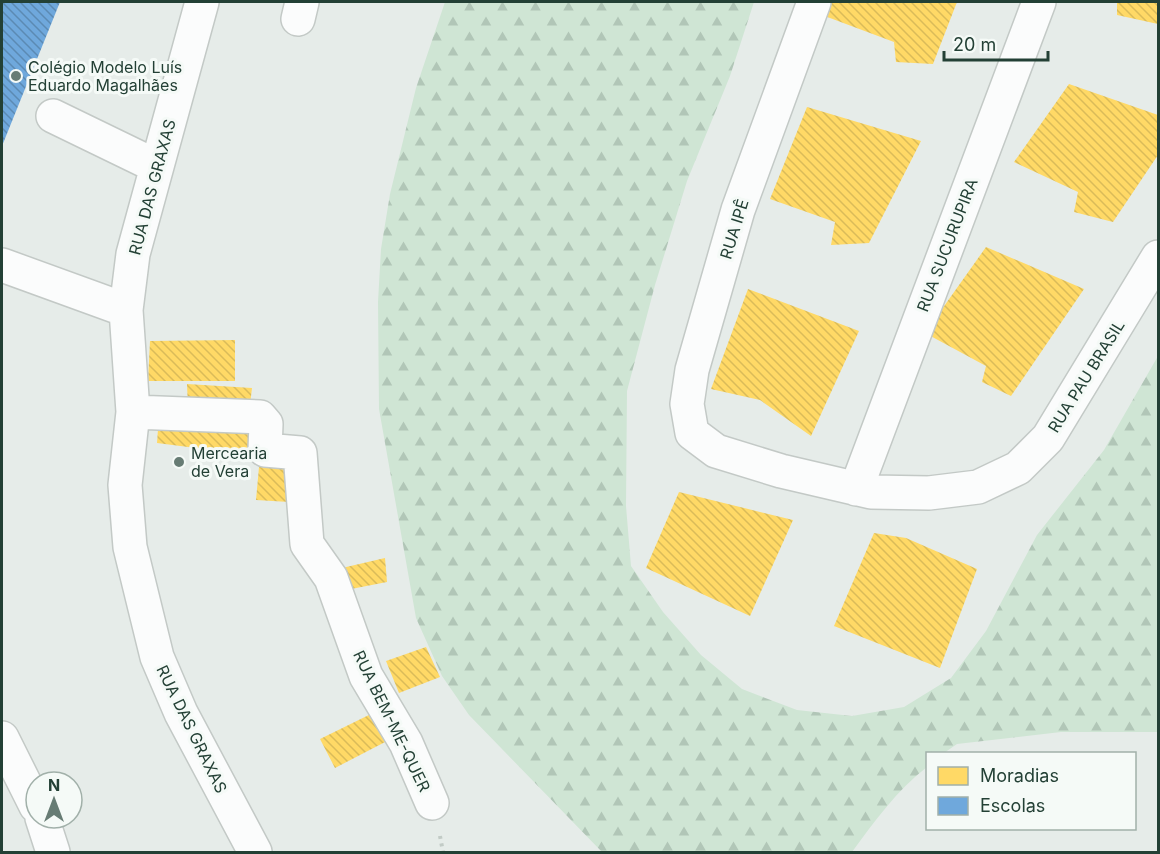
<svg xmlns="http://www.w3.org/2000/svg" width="1160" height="854" font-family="Inter,sans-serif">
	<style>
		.forest { fill: url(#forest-firs) }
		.homes { fill: url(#homes-back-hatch) }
		.schools { fill: url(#schools-back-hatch) }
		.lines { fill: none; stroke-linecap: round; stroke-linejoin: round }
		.minor-casing { stroke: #c3c9c6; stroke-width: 36 }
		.path { stroke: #c2cbc6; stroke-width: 4; stroke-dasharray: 3 4.5; stroke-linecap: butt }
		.minor { stroke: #fbfcfc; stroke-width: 33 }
		.poi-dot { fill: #677c74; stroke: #f5faf7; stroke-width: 2 }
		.labels { text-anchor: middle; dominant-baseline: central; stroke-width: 6; stroke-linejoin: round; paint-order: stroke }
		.poi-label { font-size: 16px; fill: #234035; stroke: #f5faf7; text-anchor: start }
		.street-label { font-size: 16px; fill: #234035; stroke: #f5faf7 }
	</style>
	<defs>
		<pattern id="forest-firs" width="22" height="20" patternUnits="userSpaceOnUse" patternTransform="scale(1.5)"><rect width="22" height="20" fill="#cfe5d4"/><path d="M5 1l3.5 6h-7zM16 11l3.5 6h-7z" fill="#b1c6b7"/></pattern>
		<pattern id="homes-back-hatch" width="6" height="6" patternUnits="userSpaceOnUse" patternTransform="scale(1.5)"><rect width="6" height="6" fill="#ffd966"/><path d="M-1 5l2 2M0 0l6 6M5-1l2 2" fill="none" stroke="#dabb59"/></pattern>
		<pattern id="schools-back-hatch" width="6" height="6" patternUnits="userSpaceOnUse" patternTransform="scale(1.5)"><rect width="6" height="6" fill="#6fa8dc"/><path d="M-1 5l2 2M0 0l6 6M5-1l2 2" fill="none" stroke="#5b8ab3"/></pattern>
	</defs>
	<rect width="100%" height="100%" fill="#e6ece9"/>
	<!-- forest -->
	<path class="forest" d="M 445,2 L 754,2 L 730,76 L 687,181 L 655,285 L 627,391 L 626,506 L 631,566 L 663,612 L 701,655 L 742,689 L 797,710 L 852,716 L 904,707 L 951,678 L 986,631 L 1037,535 L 1104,450 L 1158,356 L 1158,732 L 1061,732 L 957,744 L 944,753 L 928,754 L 927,767 C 897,790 874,822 852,852 L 602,852 L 469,715 L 442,676 L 416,618 L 379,409 L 378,302 L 381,249 L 390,194 L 416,88 Z"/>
	<!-- homes -->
	<path class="homes" d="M 830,2 L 957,2 L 933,64 L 896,62 L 894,42 L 822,15 Z
		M 1117,2 L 1158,2 L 1158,24 L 1117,15 Z
		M 1069,84 L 1158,115 L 1158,155 L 1113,222 L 1074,212 L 1078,192 L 1014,162 Z
		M 807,107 L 921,141 L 869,243 L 831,245 L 835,222 L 770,199 Z
		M 986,247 L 1084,289 L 1011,396 L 982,382 L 986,366 L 925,333 Z
		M 748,289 L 859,331 L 811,436 L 760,400 L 711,389 Z
		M 235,340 L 235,381 L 148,381 L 150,341 Z
		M 187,384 L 252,388 L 249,413 L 188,408 Z
		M 159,415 L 260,425 L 257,456 L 157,443 Z
		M 260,456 L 294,457 L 289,502 L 256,500 Z
		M 679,492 L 793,520 L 750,616 L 646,568 Z
		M 874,533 L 906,538 L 977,569 L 940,668 L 834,626 Z
		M 385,558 L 387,582 L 346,590 L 342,568 Z
		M 426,647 L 440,677 L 399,693 L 386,661 Z
		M 375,712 L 389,740 L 335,768 L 320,739 Z"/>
	<!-- schools -->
	<path class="schools" d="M 2,2 L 60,2 L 2,146 Z"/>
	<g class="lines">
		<!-- minor casing -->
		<g class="minor-casing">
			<path id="minor" d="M 202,2 L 133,254 L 126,310 L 133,412 L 125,485 L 130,547 L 157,657 L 181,713 L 255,852
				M 814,2 L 738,210 L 692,370 L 687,404 L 692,433 L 716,451 L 781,471 L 871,492 L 929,493 L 978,487 L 1018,468 L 1048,438 L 1158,257
				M 298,19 L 302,2
				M 53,116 L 156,166
				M 2,265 L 126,310
				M 133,412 L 260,417 L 266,424 L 265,450 L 300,453 L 307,544 L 331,578 L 366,676 L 406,743 L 432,803
				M 856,489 L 1039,2
				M 2,738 L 36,806
				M 42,818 L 53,852"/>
		</g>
		<!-- path -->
		<path class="path" d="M 440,836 L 443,852"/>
		<!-- minor -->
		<use href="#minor" class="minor"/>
	</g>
	<!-- markers -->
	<g class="poi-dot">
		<circle cx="16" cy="76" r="6"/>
		<circle cx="179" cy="462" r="6"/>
	</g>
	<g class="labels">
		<!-- poi labels -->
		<g class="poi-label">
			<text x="28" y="67">Colégio Modelo Luís<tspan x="28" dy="18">Eduardo Magalhães</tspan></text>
			<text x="191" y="453">Mercearia<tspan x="191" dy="18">de Vera</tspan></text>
		</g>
		<!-- street labels -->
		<g class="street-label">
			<text transform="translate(152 187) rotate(-75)">RUA DAS GRAXAS</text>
			<text transform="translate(734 229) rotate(-73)">RUA IPÊ</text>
			<text transform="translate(947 245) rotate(-69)">RUA SUCURUPIRA</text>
			<text transform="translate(1086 376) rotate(-58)">RUA PAU BRASIL</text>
			<text transform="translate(392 721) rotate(64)">RUA BEM-ME-QUER</text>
			<text transform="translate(192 729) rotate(64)">RUA DAS GRAXAS</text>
		</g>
	</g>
	<!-- border -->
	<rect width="1160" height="854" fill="none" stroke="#234035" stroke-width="6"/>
	<!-- legend -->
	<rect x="926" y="752" width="210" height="78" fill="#f5faf7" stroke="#a1b0a9" stroke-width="1.5"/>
	<rect x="938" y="767" width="30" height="18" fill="#ffd966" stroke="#a1b0a9" stroke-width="1.5"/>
	<text x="980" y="782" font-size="18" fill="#234035">Moradias</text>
	<rect x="938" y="797" width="30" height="18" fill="#6fa8dc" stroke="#a1b0a9" stroke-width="1.5"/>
	<text x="980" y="812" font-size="18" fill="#234035">Escolas</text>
	<!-- north arrow -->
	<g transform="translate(54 800)"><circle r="28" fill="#f5faf7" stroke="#a1b0a9" stroke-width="1.5"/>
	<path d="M0-4.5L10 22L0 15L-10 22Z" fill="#677c74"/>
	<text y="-9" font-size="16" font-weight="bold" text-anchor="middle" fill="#234035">N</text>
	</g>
	<!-- scale -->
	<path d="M944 51v9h104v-9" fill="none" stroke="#234035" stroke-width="3"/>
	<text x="953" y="51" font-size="18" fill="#234035" stroke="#f5faf7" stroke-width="4.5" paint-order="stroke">20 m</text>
</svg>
